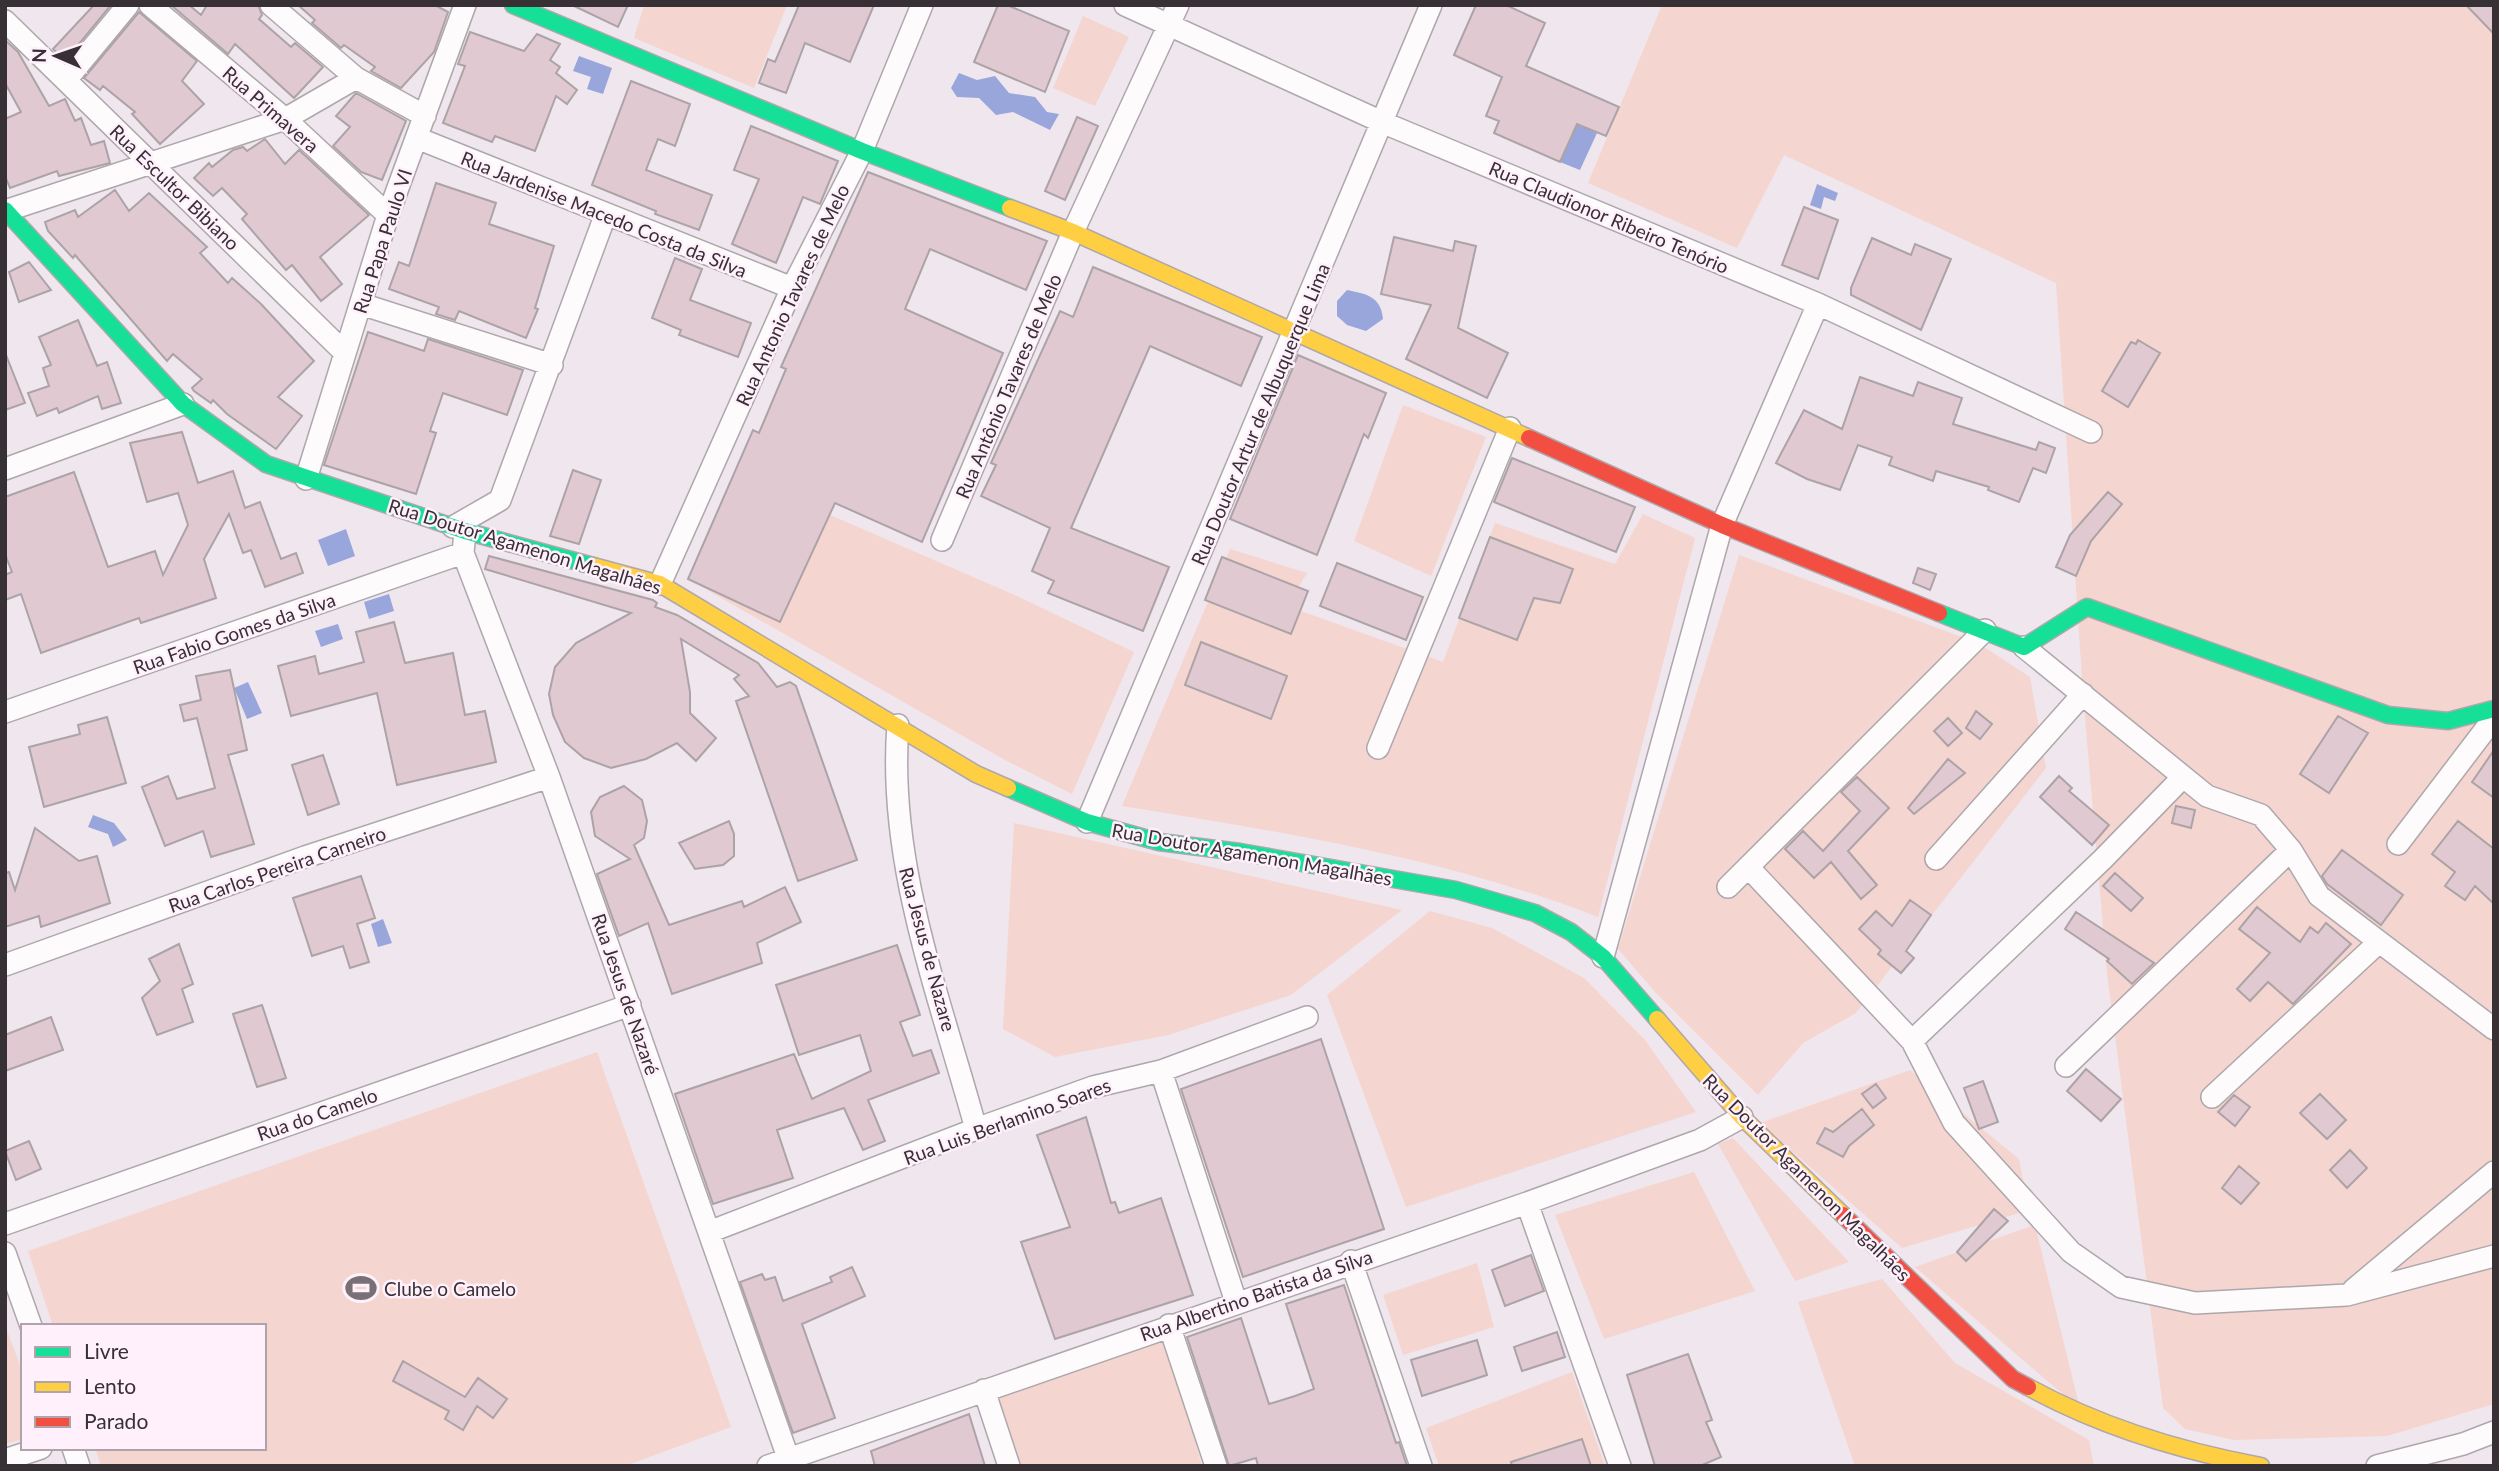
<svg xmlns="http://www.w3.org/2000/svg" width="2499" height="1471" font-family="Lato,sans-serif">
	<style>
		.green { fill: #f5d5cf }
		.water { fill: #98a6dc }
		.building { fill: #e0c9d0; stroke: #aca3a7; stroke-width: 2 }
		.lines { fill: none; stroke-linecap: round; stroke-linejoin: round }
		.street-casing { stroke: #aea7ac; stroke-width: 24 }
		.fast-casing { stroke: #aea7ac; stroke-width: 19 }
		.slow-casing { stroke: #aea7ac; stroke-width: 19 }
		.jam-casing { stroke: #aea7ac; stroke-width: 19 }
		.street { stroke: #fdfbfc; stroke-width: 21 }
		.fast { stroke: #16e098; stroke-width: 16 }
		.slow { stroke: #ffcf43; stroke-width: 16 }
		.jam { stroke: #f24e42; stroke-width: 16 }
		.labels { text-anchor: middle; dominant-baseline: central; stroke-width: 5; stroke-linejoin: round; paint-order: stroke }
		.street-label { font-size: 19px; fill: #373035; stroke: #fff0fb }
		.poi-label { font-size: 19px; fill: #373035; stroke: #fff0fb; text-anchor: start }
	</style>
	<rect width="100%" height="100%" fill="#f0e6ed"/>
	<!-- green -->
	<path class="green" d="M 644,5 L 787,5 L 754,88 L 634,38 Z
		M 1662,5 L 2494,5 L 2494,1404 L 2387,1436 L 2234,1440 L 2185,1429 L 2163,1408 L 2107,973 L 2083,694 L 2056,283 L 1784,155 L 1737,248 L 1588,183 Z
		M 1083,16 L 1129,37 L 1095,106 L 1053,88 Z
		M 1403,405 L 1486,437 L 1431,576 L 1354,541 Z
		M 738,475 L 1017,596 L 1134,652 L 1072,794 L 1005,760 L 688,579 Z
		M 1643,514 L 1695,538 L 1598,917 C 1445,858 1283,832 1122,806 L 1230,549 L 1307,573 L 1287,606 L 1443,662 L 1495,523 L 1615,564 Z
		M 1739,555 L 1978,643 L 2030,677 L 2046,768 L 1856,1013 L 1803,1043 L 1758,1095 L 1656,993 L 1618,949 Z
		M 1014,823 L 1402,910 L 1291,995 L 1168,1035 L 1055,1057 L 1003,1029 Z
		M 1430,911 L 1492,928 L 1584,978 L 1645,1040 L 1696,1112 L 1406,1207 L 1327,995 Z
		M 597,1052 L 731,1427 L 625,1466 L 101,1466 L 95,1448 L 264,1448 L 264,1326 L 53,1326 L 28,1251 Z
		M 1910,1070 L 2019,1159 L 2029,1210 L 1902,1248 L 1760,1123 Z
		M 1733,1138 L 1849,1262 L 1795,1281 L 1718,1144 Z
		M 1694,1172 L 1755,1291 L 1604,1339 L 1555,1215 Z
		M 2035,1225 L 2080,1409 L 1915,1267 Z
		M 1477,1263 L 1494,1327 L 1403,1355 L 1383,1295 Z
		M 1882,1279 L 1955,1363 L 2089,1440 L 2094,1466 L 1855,1466 L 1798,1302 Z
		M 5,1325 L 23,1373 L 23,1439 L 5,1444 Z
		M 1165,1338 L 1202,1466 L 1021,1466 L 998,1395 Z
		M 1572,1372 L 1605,1466 L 1439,1466 L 1426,1428 Z"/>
	<!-- water -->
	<path class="water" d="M 579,56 L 612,68 L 603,94 L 587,89 L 591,77 L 573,71 Z
		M 959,73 L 977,80 L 995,76 L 1009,93 L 1035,97 L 1047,112 L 1059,114 L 1050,130 L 1013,112 L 996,115 L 979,98 L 957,97 L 951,88 Z
		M 1577,124 L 1597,133 L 1580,170 L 1560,162 Z
		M 1817,184 L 1838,193 L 1835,201 L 1824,197 L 1821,209 L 1810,205 Z
		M 1347,290 C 1366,294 1381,296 1383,319 L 1366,331 L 1347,325 L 1337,316 L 1337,301 Z
		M 346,529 L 355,556 L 328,566 L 318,540 Z
		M 389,594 L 394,611 L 369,619 L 364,602 Z
		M 338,624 L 343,639 L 321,647 L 315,631 Z
		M 248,682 L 262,713 L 247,719 L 234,688 Z
		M 93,815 L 114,823 L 127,840 L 113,847 L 108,834 L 88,827 Z
		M 383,919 L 392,943 L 378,947 L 371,924 Z"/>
	<!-- building -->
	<path class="building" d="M 94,5 L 111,5 L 65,61 L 53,49 Z
		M 171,5 L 189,5 L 201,15 L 207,5 L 258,5 L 262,15 L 259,19 L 291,47 L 295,43 L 323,67 L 294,98 L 235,44 L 228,54 Z
		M 298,5 L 435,5 L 448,12 L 434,52 L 401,88 L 371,71 L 375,67 L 344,45 L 341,48 L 312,23 L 315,20 Z
		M 572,5 L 628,5 L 618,27 Z
		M 799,5 L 874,5 L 850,62 L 805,43 L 786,93 L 759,83 L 768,59 L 775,62 Z
		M 998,5 L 1007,5 L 1069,31 L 1045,92 L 974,62 Z
		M 1476,5 L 1506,5 L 1545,23 L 1526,66 L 1619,107 L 1606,136 L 1577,124 L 1560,162 L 1494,133 L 1499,121 L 1486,116 L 1502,77 L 1454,55 Z
		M 2466,5 L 2494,5 L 2494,34 Z
		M 139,12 L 197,61 L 182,81 L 204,104 L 160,144 L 132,114 L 135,112 L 103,86 L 100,90 L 84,78 Z
		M 470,32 L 524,51 L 537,34 L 560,44 L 550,60 L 560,67 L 556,73 L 577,90 L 567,104 L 556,96 L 535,151 L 495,136 L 492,142 L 443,123 L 465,66 L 458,64 Z
		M 5,40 L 18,52 L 49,106 L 65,99 L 75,121 L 81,118 L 91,145 L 104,141 L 110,163 L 59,176 L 57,171 L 10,188 L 5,176 L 5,119 L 21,112 L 5,83 Z
		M 631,81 L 690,104 L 675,146 L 658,139 L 646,170 L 712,195 L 699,230 L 655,214 L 656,211 L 592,185 Z
		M 356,93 L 406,121 L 382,180 L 361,172 L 333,146 L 350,127 L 336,116 Z
		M 1077,117 L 1098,126 L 1065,200 L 1045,191 Z
		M 751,126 L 838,161 L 820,204 L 803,197 L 776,263 L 732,244 L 759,179 L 734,170 Z
		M 265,139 L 285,164 L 299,150 L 369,215 L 320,257 L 342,284 L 321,301 L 292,265 L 286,270 L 242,219 L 247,214 L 222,188 L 213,196 L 194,178 L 209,163 L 212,167 L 233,150 L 243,147 L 247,151 Z
		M 868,172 L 1047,241 L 1026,290 L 930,249 L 905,309 L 1003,353 L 922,542 L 835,503 L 780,622 L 688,579 L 753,430 L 759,433 L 786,369 L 781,367 Z
		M 436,183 L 496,203 L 489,224 L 554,246 L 535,308 L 538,309 L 526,338 L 459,311 L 455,320 L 436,314 L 439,307 L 389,289 L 399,262 L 409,266 Z
		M 115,190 L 129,211 L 149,193 L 207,247 L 200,253 L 228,283 L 232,278 L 261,304 L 314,361 L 278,397 L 302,416 L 276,449 L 227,414 L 213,400 L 211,403 L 194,391 L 192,388 L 202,379 L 173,354 L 167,361 L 75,255 L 73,258 L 48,231 L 45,222 L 75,210 L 78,217 Z
		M 1804,207 L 1838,220 L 1818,279 L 1782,265 Z
		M 1394,237 L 1453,251 L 1455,241 L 1476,246 L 1458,328 L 1508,353 L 1487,398 L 1406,359 L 1431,305 L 1381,294 Z
		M 1872,238 L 1911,255 L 1915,244 L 1951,259 L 1921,330 L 1851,295 L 1851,288 Z
		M 675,258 L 702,269 L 690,300 L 751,323 L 738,357 L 679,335 L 681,330 L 652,318 Z
		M 29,262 L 51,290 L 19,302 L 9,272 Z
		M 1093,267 L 1262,337 L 1241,386 L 1150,346 L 1071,528 L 1169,567 L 1143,631 L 1048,593 L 1054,581 L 1032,571 L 1050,528 L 981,496 L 996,465 L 991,463 L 1060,311 L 1073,317 Z
		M 78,320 L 97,366 L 107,362 L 121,403 L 102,409 L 98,396 L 59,413 L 57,408 L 37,416 L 28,393 L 49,386 L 43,368 L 51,365 L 39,337 Z
		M 368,332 L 424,351 L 428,339 L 523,370 L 507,415 L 443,393 L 430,431 L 436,433 L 416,494 L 324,465 Z
		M 2138,340 L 2160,353 L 2128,407 L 2102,391 L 2131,342 L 2136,344 Z
		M 6,355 L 25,403 L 5,410 L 5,356 Z
		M 1298,355 L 1386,393 L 1368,438 L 1364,434 L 1317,555 L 1230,519 Z
		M 1860,377 L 1913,396 L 1918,382 L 1962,398 L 1953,424 L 2036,450 L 2039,442 L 2055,448 L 2046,473 L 2033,468 L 2019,502 L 1988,490 L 1989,487 L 1936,471 L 1933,481 L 1889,465 L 1892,457 L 1858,445 L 1840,490 L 1807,479 L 1776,463 L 1804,410 L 1842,429 Z
		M 182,432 L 198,483 L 233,471 L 245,508 L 260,502 L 281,559 L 296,553 L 303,573 L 265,587 L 251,550 L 243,553 L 229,514 L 204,559 L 216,598 L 141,623 L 139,618 L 41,653 L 21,594 L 5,600 L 5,575 L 12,572 L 5,554 L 5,497 L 74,472 L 108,567 L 155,551 L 163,575 L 188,525 L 178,493 L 147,502 L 130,443 Z
		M 1512,458 L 1635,507 L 1616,552 L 1494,502 Z
		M 573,470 L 601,480 L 579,544 L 550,536 Z
		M 2108,492 L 2122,504 L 2091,541 L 2076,576 L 2056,567 L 2070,535 Z
		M 1490,537 L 1573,569 L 1560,603 L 1534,598 L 1517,640 L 1459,618 Z
		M 489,556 L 653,600 L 657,603 L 655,607 L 677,615 L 758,663 L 777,687 L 790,682 L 796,686 L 857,860 L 798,881 L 736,701 L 749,696 L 734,679 L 739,675 L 681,639 L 690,692 L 690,713 L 716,738 L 696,761 L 677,743 L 646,759 L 611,768 L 584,758 L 565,742 L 553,715 L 549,694 L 555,667 L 576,643 L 631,613 L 485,569 Z
		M 1222,557 L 1308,591 L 1291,634 L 1205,600 Z
		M 1337,563 L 1423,597 L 1406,640 L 1320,606 Z
		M 1918,568 L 1936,574 L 1930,590 L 1913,583 Z
		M 394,622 L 405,663 L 453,653 L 465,715 L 485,711 L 496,762 L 397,785 L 377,693 L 291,716 L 278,666 L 315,656 L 319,674 L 364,662 L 356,632 Z
		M 1201,642 L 1287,676 L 1271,719 L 1185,685 Z
		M 230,670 L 247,750 L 228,755 L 254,844 L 211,857 L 203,831 L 165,846 L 142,787 L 168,776 L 177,799 L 215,788 L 197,718 L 184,721 L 180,705 L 201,700 L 196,676 Z
		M 1976,711 L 1992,724 L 1980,739 L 1966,728 Z
		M 2338,716 L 2368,733 L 2329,793 L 2300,774 Z
		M 107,717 L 126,783 L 44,807 L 29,747 L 80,734 L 78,725 Z
		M 1948,718 L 1962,733 L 1948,746 L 1934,731 Z
		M 2494,750 L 2494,798 L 2472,782 Z
		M 323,755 L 339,804 L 308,815 L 292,765 Z
		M 1948,759 L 1965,773 L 1914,814 L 1908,808 Z
		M 2059,776 L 2072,788 L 2069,791 L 2109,825 L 2092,845 L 2040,797 Z
		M 1857,777 L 1889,808 L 1848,851 L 1877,885 L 1861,899 L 1831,862 L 1814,878 L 1785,849 L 1803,831 L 1823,851 L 1860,811 L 1841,792 Z
		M 624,786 L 642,800 L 647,821 L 644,838 L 634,845 L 669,925 L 742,901 L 744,907 L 785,887 L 801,922 L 757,943 L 762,963 L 672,994 L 648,923 L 619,936 L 597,874 L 630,859 L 595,836 L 591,812 L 600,797 Z
		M 2176,806 L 2195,810 L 2191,828 L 2172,823 Z
		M 729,821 L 734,834 L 734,856 L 723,865 L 695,869 L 679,843 Z
		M 2458,821 L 2494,849 L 2494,904 L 2475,886 L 2465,900 L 2445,886 L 2455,872 L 2432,854 Z
		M 35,828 L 79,861 L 97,856 L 110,903 L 41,927 L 39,916 L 5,927 L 5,873 L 9,872 L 15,890 Z
		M 2342,850 L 2403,895 L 2381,925 L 2327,884 L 2322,876 Z
		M 2115,873 L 2143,898 L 2131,911 L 2103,886 Z
		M 361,876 L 375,918 L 357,924 L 369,962 L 350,968 L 343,946 L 312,956 L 293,898 Z
		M 1910,900 L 1931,915 L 1906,951 L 1914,958 L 1901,973 L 1878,954 L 1881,950 L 1859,929 L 1876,911 L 1892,926 Z
		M 2257,907 L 2300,942 L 2310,927 L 2318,933 L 2326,923 L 2351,944 L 2293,1004 L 2268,982 L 2250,1001 L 2237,989 L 2270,953 L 2239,929 Z
		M 2076,912 L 2154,963 L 2132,984 L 2107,961 L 2109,959 L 2065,929 Z
		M 179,944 L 193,984 L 182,989 L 193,1022 L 157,1035 L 142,998 L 160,981 L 149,959 Z
		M 897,945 L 920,1015 L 900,1022 L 913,1056 L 931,1050 L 939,1073 L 868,1100 L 885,1141 L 863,1150 L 844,1108 L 777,1130 L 793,1178 L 713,1204 L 675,1094 L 794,1054 L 812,1099 L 871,1071 L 860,1035 L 799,1055 L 776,985 Z
		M 262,1005 L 286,1078 L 257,1087 L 233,1014 Z
		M 51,1017 L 63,1050 L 5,1071 L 5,1035 Z
		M 1321,1039 L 1384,1229 L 1243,1277 L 1181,1089 Z
		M 2086,1069 L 2121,1099 L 2101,1121 L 2067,1091 Z
		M 1983,1081 L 1998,1122 L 1979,1129 L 1964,1088 Z
		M 1876,1084 L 1886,1098 L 1873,1108 L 1862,1094 Z
		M 2320,1094 L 2346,1120 L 2327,1139 L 2300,1113 Z
		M 2234,1095 L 2250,1107 L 2235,1126 L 2218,1112 Z
		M 1862,1109 L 1874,1125 L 1849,1146 L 1843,1157 L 1817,1143 L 1825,1128 L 1833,1132 Z
		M 1086,1117 L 1111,1203 L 1115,1202 L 1119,1213 L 1161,1198 L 1193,1295 L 1055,1339 L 1021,1242 L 1070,1227 L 1037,1135 Z
		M 29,1141 L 41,1169 L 16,1180 L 5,1151 Z
		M 2350,1150 L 2367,1168 L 2347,1188 L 2330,1170 Z
		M 2239,1166 L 2259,1183 L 2241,1204 L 2222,1188 Z
		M 1994,1209 L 2008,1221 L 1966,1261 L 1957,1252 Z
		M 1531,1255 L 1544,1291 L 1505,1306 L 1492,1270 Z
		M 852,1267 L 865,1296 L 802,1324 L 835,1418 L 793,1433 L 740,1282 L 762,1274 L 765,1280 L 775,1277 L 783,1301 L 832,1282 L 830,1277 Z
		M 1344,1285 L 1396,1443 L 1399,1442 L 1407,1466 L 1258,1466 L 1256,1458 L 1229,1466 L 1187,1337 L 1241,1318 L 1269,1404 L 1295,1396 L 1314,1389 L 1286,1304 Z
		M 1557,1332 L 1565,1357 L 1522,1371 L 1514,1347 Z
		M 1477,1340 L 1487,1375 L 1422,1396 L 1411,1360 Z
		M 1688,1354 L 1712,1420 L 1706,1422 L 1721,1457 L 1700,1466 L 1655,1466 L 1627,1375 Z
		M 403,1361 L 465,1397 L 478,1378 L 507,1399 L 493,1418 L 477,1406 L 463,1430 L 445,1419 L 449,1411 L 393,1381 Z
		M 969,1414 L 985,1466 L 875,1466 L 871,1451 Z
		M 1582,1439 L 1591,1466 L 1512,1466 L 1511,1462 Z"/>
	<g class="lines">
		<!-- street casing -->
		<g class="street-casing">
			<path id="street" d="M 150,5 L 285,119 L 388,215
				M 271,5 L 356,78 L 425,116
				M 1125,5 L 1384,123 L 1818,304 L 2091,432
				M 5,21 L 345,353
				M 66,80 L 128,5
				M 417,138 L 792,288
				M 5,211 L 285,119 L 356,78
				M 361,304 L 552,365
				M 5,469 L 183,404
				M 306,479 L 388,215 L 465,5
				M 453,527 L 500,500 L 605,216
				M 465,531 L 463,553 L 549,777 L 791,1466
				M 942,540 L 1073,232 L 1178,5
				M 660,584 L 792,288 L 862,151 L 922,5
				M 2024,647 L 2207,796 L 2261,815 L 2291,850 L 2319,896 L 2494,1029
				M 5,712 L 463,553
				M 898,725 C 887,864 940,997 976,1129
				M 1378,748 L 1510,428
				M 1087,822 L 1431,5
				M 2398,844 L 2494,718
				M 1936,859 L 2083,694
				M 1749,868 L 1912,1041 L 2103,859 L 2182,778
				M 1728,887 L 1985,630
				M 1603,957 L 1722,525 L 1818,304
				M 5,965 L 305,857 L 549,777
				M 1912,1041 L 1954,1123 L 2071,1252 L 2121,1287 L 2195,1303 L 2347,1295 L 2494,1256
				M 2066,1066 L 2291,850
				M 1161,1071 L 1236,1302
				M 2212,1097 L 2378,943
				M 1527,1203 L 1620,1466
				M 5,1224 L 630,1005
				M 709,1232 L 976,1129 L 1093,1087 L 1161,1071 L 1307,1017
				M 5,1253 L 31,1326
				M 1351,1261 L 1421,1466
				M 2353,1290 L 2494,1172
				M 1169,1325 L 1216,1466
				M 984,1390 L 1009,1466
				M 73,1448 L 79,1466
				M 5,1460 L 41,1448
				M 768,1466 L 1527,1203 L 1700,1140 L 1742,1117
				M 2377,1466 L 2463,1444 L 2494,1432"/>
		</g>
		<!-- fast casing -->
		<g class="fast-casing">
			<path id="fast" d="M 513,5 L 862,151 L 1010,208
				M 5,210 L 183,404 L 266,464 L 465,531 L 593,566
				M 1939,613 L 2024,647 L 2087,607 L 2388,715 L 2448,721 L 2494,709
				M 1008,788 L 1087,822 L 1159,842 L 1240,852 L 1456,890 L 1535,913 L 1571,932 L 1603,957 L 1657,1019"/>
		</g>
		<!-- slow casing -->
		<g class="slow-casing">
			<path id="slow" d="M 1010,208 L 1073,232 L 1529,438
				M 593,566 L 660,584 L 976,774 L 1008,788
				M 1657,1019 L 1742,1117 L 1843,1215
				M 2028,1387 C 2101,1427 2180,1451 2261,1466"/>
		</g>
		<!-- jam casing -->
		<g class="jam-casing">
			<path id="jam" d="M 1529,438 L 1722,525 L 1939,613
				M 1843,1215 L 2013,1379 L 2028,1387"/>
		</g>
		<!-- street -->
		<use href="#street" class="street"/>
		<!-- fast -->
		<use href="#fast" class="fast"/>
		<!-- slow -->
		<use href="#slow" class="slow"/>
		<!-- jam -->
		<use href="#jam" class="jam"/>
	</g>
	<!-- icons -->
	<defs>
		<g id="stadium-bare" transform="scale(2.415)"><path d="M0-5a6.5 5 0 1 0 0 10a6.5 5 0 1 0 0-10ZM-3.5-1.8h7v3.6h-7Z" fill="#787075" stroke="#fff0fb" stroke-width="2.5" paint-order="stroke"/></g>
	</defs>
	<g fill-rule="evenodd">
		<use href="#stadium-bare" x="361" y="1288"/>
	</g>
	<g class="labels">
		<!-- street labels -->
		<g class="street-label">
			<text transform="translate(271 109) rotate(41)">Rua Primavera</text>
			<text transform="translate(175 187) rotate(44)">Rua Escultor Bibiano</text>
			<text transform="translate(604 214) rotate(22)">Rua Jardenise Macedo Costa da Silva</text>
			<text transform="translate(1609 217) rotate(23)">Rua Claudionor Ribeiro Tenório</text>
			<text transform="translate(382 241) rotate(-72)">Rua Papa Paulo VI</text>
			<text transform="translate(792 295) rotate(-65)">Rua Antonio Tavares de Melo</text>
			<text transform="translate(1008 386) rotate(-67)">Rua Antônio Tavares de Melo</text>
			<text transform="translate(1260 414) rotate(-67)">Rua Doutor Artur de Albuquerque Lima</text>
			<text transform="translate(525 546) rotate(17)">Rua Doutor Agamenon Magalhães</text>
			<text transform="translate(234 633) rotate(-19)">Rua Fabio Gomes da Silva</text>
			<text transform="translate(1252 854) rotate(10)">Rua Doutor Agamenon Magalhães</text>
			<text transform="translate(277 869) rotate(-19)">Rua Carlos Pereira Carneiro</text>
			<text transform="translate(928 949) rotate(75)">Rua Jesus de Nazare</text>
			<text transform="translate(626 994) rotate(71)">Rua Jesus de Nazaré</text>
			<text transform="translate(317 1114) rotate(-19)">Rua do Camelo</text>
			<text transform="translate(1007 1121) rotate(-20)">Rua Luis Berlamino Soares</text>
			<text transform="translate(1807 1177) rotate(45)">Rua Doutor Agamenon Magalhães</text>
			<text transform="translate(1256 1295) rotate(-19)">Rua Albertino Batista da Silva</text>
		</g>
		<!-- poi labels -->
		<g class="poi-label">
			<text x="384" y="1288">Clube o Camelo</text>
		</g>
	</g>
	<!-- border -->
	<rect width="2499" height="1471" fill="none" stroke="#373035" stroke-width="14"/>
	<!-- legend -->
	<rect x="21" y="1324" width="245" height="126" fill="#fff0fb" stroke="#afa3ac" stroke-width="2"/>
	<rect x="35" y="1347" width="35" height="10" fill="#16e098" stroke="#afa3ac" stroke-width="2"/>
	<text x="84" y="1359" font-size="21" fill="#373035">Livre</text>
	<rect x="35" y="1382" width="35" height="10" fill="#ffcf43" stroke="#afa3ac" stroke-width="2"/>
	<text x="84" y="1394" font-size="21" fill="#373035">Lento</text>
	<rect x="35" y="1417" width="35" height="10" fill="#f24e42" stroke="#afa3ac" stroke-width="2"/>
	<text x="84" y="1429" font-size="21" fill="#373035">Parado</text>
	<!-- north arrow -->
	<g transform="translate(56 56) rotate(272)" stroke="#fff0fb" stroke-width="5" paint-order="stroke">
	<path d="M0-5L12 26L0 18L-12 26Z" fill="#373035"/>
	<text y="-10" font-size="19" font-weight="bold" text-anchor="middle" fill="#373035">N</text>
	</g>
</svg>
